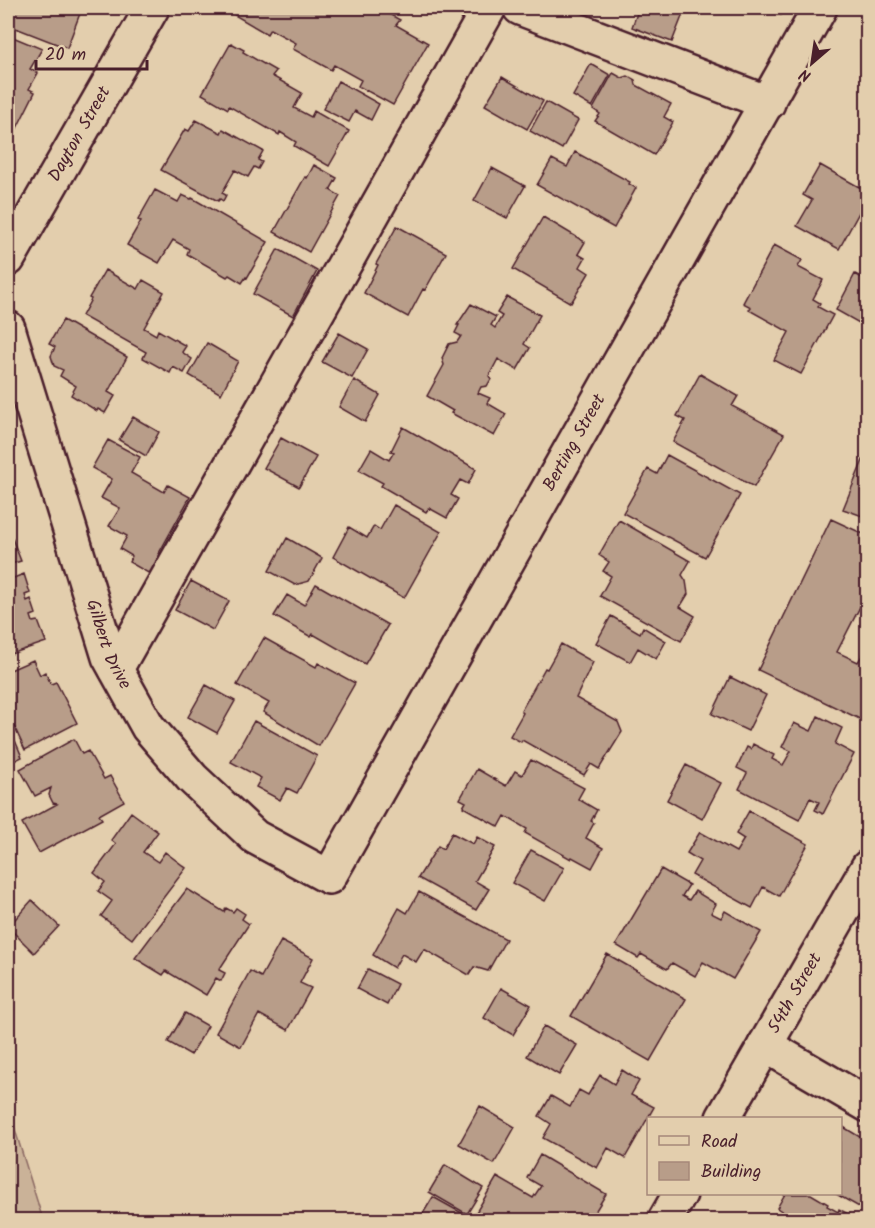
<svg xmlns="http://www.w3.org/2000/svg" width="875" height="1228" font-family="Kalam,sans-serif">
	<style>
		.green { fill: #cab298; stroke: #8a6862; stroke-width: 1.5 }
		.building { fill: #b89d89; stroke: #4a1f2b; stroke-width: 1.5 }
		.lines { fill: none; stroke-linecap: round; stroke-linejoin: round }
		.minor-casing { stroke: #4a1f2b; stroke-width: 38 }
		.minor { stroke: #e3cead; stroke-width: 33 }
		.labels { text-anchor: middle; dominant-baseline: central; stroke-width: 4.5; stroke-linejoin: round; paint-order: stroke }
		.street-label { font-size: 18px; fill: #4a1f2b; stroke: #e3cead }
	</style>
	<rect width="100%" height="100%" fill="#e3cead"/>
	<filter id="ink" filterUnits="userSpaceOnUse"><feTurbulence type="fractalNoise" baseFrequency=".0167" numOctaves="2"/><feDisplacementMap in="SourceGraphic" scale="12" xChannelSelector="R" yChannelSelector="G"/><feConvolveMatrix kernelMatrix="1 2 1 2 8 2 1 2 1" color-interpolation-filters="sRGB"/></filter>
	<g filter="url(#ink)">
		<!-- green -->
		<path class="green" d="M 8,1107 L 43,1220 L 8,1220 Z"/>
		<!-- building -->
		<path class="building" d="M 8,8 L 82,8 L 67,48 L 8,25 Z
			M 227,8 L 378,8 L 400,20 L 396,25 L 428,43 L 393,105 L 358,86 L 361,80 L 334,65 L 331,70 L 293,49 L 296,43 L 270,29 L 267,34 L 226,10 Z
			M 639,8 L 666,8 L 683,14 L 672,42 L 632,27 Z
			M 759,8 L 785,8 L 781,15 Z
			M 8,35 L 42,49 L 30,69 L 38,73 L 29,89 L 35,92 L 16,130 L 8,125 Z
			M 231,43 L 244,50 L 243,52 L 276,71 L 272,76 L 302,93 L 294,108 L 311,117 L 314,111 L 349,131 L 329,166 L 294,146 L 296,142 L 280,132 L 279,135 L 229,106 L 228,109 L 202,94 Z
			M 591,64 L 610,75 L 592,107 L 573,96 Z
			M 613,73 L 622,78 L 628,76 L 635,80 L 636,85 L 671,104 L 664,117 L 673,122 L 654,155 L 595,121 L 600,114 L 593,109 Z
			M 502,77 L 543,101 L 527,129 L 485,105 Z
			M 338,81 L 379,104 L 371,120 L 355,111 L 349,122 L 323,109 Z
			M 546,102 L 578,120 L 562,149 L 530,131 Z
			M 196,120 L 221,133 L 223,129 L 263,151 L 258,160 L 262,162 L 258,169 L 254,167 L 248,177 L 235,170 L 222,193 L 226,195 L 223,201 L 220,199 L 218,201 L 161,170 L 185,129 L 189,131 Z
			M 575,152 L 630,182 L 629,184 L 636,188 L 614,228 L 537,185 L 552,159 L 567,167 Z
			M 314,165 L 337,178 L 330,190 L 340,196 L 309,252 L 274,232 L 305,177 L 307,178 Z
			M 820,165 L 868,192 L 868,196 L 839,249 L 797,226 L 812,200 L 803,195 Z
			M 492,168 L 525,186 L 507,218 L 474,201 Z
			M 155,190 L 178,202 L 182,195 L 191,199 L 192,198 L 268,242 L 247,278 L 246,277 L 242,283 L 229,275 L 227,277 L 187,254 L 189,249 L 173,240 L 159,263 L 127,245 L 141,221 L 138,220 Z
			M 543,217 L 585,242 L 578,254 L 585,258 L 580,267 L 589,273 L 571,303 L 513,269 Z
			M 397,226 L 446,253 L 425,290 L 423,289 L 408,317 L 364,293 L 378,265 L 376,264 Z
			M 774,245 L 802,260 L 798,267 L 823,280 L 813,299 L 820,303 L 818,307 L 833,315 L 801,374 L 774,360 L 789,332 L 749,310 L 751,307 L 743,303 Z
			M 278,249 L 317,271 L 293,316 L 253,294 Z
			M 105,270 L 138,289 L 143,280 L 164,292 L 144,328 L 156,335 L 158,330 L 186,346 L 182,352 L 192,359 L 184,373 L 173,367 L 170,373 L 143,358 L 146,352 L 82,316 L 91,299 L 89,298 Z
			M 855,274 L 868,281 L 868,328 L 836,310 Z
			M 507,297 L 540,315 L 524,344 L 530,348 L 517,370 L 498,359 L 489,376 L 491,379 L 487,386 L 481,387 L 478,393 L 490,398 L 487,403 L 506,414 L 494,436 L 451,413 L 453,411 L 427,396 L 444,365 L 442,358 L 449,344 L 457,342 L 461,336 L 455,333 L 459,325 L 457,325 L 471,304 L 496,317 L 491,325 L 495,328 L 502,316 L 497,313 Z
			M 63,320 L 127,357 L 108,392 L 115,396 L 105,413 L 98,409 L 97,411 L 71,395 L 76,386 L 60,376 L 63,370 L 54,366 L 51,356 L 55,347 L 49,344 Z
			M 339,333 L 368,349 L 352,378 L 322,362 Z
			M 207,343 L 238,361 L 221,394 L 189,375 Z
			M 700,374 L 738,396 L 732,406 L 784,434 L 754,487 L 673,442 L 685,420 L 677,416 Z
			M 354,380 L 380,395 L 365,422 L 339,407 Z
			M 133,417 L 159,432 L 146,456 L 119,440 Z
			M 403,427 L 476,469 L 468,484 L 460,480 L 451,495 L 458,499 L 447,518 L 429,508 L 426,512 L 381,486 L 383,483 L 359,470 L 371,449 L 389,460 L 394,452 L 391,451 Z
			M 281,438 L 316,457 L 299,487 L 264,468 Z
			M 108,440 L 140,457 L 131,473 L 164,492 L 168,485 L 190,497 L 159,553 L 161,555 L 150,574 L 129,562 L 132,556 L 120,549 L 127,536 L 109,526 L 120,508 L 101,498 L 112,479 L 92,468 Z
			M 868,448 L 868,518 L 843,509 Z
			M 667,455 L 740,495 L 705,557 L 623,513 L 648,469 L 657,474 Z
			M 394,505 L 441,532 L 404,598 L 333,557 L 349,527 L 367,538 L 374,526 L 380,530 Z
			M 831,519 L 868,536 L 868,591 L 837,652 L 858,662 L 868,646 L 868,723 L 758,670 Z
			M 619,520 L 690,561 L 682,575 L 686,581 L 688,594 L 680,607 L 695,616 L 681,641 L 600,596 L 611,576 L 603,571 L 609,562 L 599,555 Z
			M 8,528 L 21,561 L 8,565 Z
			M 287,538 L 322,558 L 309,581 L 295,585 L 269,571 Z
			M 24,574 L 30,593 L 25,595 L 27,601 L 31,599 L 36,614 L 31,616 L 33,622 L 38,621 L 46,642 L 8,655 L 8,580 Z
			M 191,581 L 229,601 L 213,630 L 175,610 Z
			M 316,584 L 388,625 L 365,664 L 313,634 L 311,637 L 274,616 L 287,595 L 304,605 Z
			M 611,616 L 640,633 L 643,627 L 666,641 L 656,659 L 638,648 L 630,662 L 596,643 Z
			M 264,638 L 316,667 L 318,663 L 355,683 L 319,746 L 263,712 L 269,703 L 237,685 Z
			M 561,644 L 593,662 L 576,698 L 618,722 L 622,732 L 599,769 L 591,764 L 584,775 L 522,740 L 521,742 L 510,736 L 523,713 L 521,711 L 545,668 L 547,669 Z
			M 33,660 L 40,675 L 45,672 L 51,684 L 56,682 L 77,723 L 25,750 L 8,713 L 8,671 Z
			M 730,677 L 766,695 L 748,731 L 712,714 Z
			M 206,685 L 235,701 L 217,733 L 188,717 Z
			M 818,716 L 842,728 L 835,744 L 854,754 L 823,814 L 815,810 L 819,802 L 810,798 L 799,820 L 739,789 L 747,773 L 737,768 L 747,747 L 751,749 L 753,744 L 774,755 L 772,759 L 783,765 L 791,751 L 782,747 L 794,723 L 811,731 Z
			M 254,721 L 317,756 L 297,793 L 287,788 L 280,800 L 256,787 L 261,778 L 231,762 Z
			M 14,738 L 22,757 L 8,764 L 8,741 Z
			M 74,739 L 82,754 L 88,751 L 104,779 L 110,776 L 124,801 L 99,815 L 102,819 L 39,853 L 22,823 L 57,804 L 53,803 L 49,795 L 51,788 L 35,796 L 20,769 Z
			M 531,760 L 584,788 L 578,799 L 597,810 L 591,821 L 594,823 L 586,838 L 603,848 L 592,868 L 572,857 L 571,859 L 525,833 L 527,829 L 505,816 L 499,827 L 463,807 L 466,802 L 460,799 L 477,769 L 506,786 L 515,771 L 522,775 Z
			M 686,765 L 721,783 L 702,819 L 667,800 Z
			M 749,811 L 808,844 L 779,896 L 763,887 L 752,908 L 692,875 L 700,861 L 687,853 L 700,832 L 736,852 L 744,839 L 736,834 Z
			M 131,812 L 158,832 L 143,852 L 158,862 L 165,852 L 186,868 L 132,939 L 101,916 L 112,901 L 98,891 L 105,882 L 94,873 L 116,844 L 111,840 Z
			M 452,833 L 473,844 L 477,837 L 495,847 L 475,881 L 489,889 L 476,910 L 418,878 L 438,846 L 443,849 Z
			M 531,850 L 564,868 L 545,901 L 512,883 Z
			M 661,869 L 689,885 L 682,896 L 689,900 L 695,891 L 716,904 L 711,913 L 721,918 L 725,911 L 761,932 L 733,979 L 703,962 L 695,976 L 672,963 L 667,969 L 641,954 L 638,958 L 616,945 Z
			M 187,889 L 224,912 L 226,908 L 233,912 L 236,908 L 245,914 L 242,919 L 249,924 L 219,970 L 225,973 L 221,981 L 216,978 L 206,995 L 166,971 L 163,975 L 135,958 Z
			M 419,892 L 506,939 L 488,971 L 474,967 L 469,975 L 424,949 L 416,962 L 402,954 L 394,968 L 373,955 L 399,908 L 407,913 Z
			M 32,900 L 59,926 L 34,953 L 8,927 Z
			M 281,941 L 313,958 L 300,983 L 311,988 L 288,1030 L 259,1014 L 241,1047 L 216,1033 L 250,971 L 261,977 Z
			M 607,954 L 686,999 L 650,1061 L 571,1016 Z
			M 368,969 L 397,984 L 387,1005 L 357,989 Z
			M 501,988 L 531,1005 L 513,1035 L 484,1018 Z
			M 185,1013 L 208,1026 L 191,1055 L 168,1042 Z
			M 544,1026 L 577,1045 L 559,1075 L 527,1056 Z
			M 622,1070 L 639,1081 L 631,1095 L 654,1107 L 625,1158 L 608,1148 L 597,1168 L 543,1138 L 551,1124 L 539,1116 L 551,1096 L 570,1107 L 579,1090 L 588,1095 L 600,1075 L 614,1084 Z
			M 480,1106 L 515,1127 L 494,1164 L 459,1144 Z
			M 840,1125 L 865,1140 L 861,1147 L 868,1151 L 868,1212 L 836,1194 L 840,1194 Z
			M 540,1155 L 606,1194 L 590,1220 L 485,1220 L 475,1214 L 497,1177 L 533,1198 L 541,1186 L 527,1178 Z
			M 445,1165 L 483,1188 L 467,1214 L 429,1192 Z
			M 785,1194 L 811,1194 L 828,1204 L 827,1206 L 838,1212 L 839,1209 L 859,1220 L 787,1220 L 789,1216 L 777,1208 Z
			M 433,1197 L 467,1216 L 464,1220 L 419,1220 Z"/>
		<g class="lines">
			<!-- minor casing -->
			<g class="minor-casing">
				<g id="minor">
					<path d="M 520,8 L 768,103"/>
					<path id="s1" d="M 8,259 L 152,8"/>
					<path id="s2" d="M 8,328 L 109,657 L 148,727 L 192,778 L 255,837 L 329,877 L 820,8"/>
					<path d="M 116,669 L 489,8"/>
					<path d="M 765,1045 L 868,1105"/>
					<path id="s3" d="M 723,1118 L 868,867"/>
					<path d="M 665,1220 L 680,1194"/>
				</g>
			</g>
			<!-- minor -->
			<use href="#minor" class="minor"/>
		</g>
	</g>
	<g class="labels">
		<!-- street labels -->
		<g class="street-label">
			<text stroke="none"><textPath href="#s1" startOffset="144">Dayton Street</textPath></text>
			<text stroke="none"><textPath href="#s2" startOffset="1161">Berting Street</textPath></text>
			<text stroke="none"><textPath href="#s2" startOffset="332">Gilbert Drive</textPath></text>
			<text stroke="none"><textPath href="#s3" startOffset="144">54th Street</textPath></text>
		</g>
	</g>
	<!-- margin -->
	<rect width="875" height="1228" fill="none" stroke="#e3cead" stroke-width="30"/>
	<rect x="15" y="15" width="845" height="1198" fill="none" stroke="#4a1f2b" stroke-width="2" filter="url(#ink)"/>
	<!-- legend -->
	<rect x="647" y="1117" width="195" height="78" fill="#e3cead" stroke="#a68879" stroke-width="1.5"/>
	<rect x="659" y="1136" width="30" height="9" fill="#e3cead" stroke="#a68879" stroke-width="1.5"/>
	<text x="701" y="1147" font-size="18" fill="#4a1f2b">Road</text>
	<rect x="659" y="1162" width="30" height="18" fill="#b89d89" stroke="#a68879" stroke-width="1.5"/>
	<text x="701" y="1177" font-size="18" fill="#4a1f2b">Building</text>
	<!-- north arrow -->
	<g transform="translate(812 63) rotate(209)" stroke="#e3cead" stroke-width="4.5" paint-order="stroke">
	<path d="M0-4.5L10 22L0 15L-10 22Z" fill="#4a1f2b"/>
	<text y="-9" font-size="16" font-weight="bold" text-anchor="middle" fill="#4a1f2b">N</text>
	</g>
	<!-- scale -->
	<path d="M36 60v9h111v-9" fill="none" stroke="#4a1f2b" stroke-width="3"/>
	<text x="45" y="60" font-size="18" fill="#4a1f2b" stroke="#e3cead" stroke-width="4.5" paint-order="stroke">20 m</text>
</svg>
